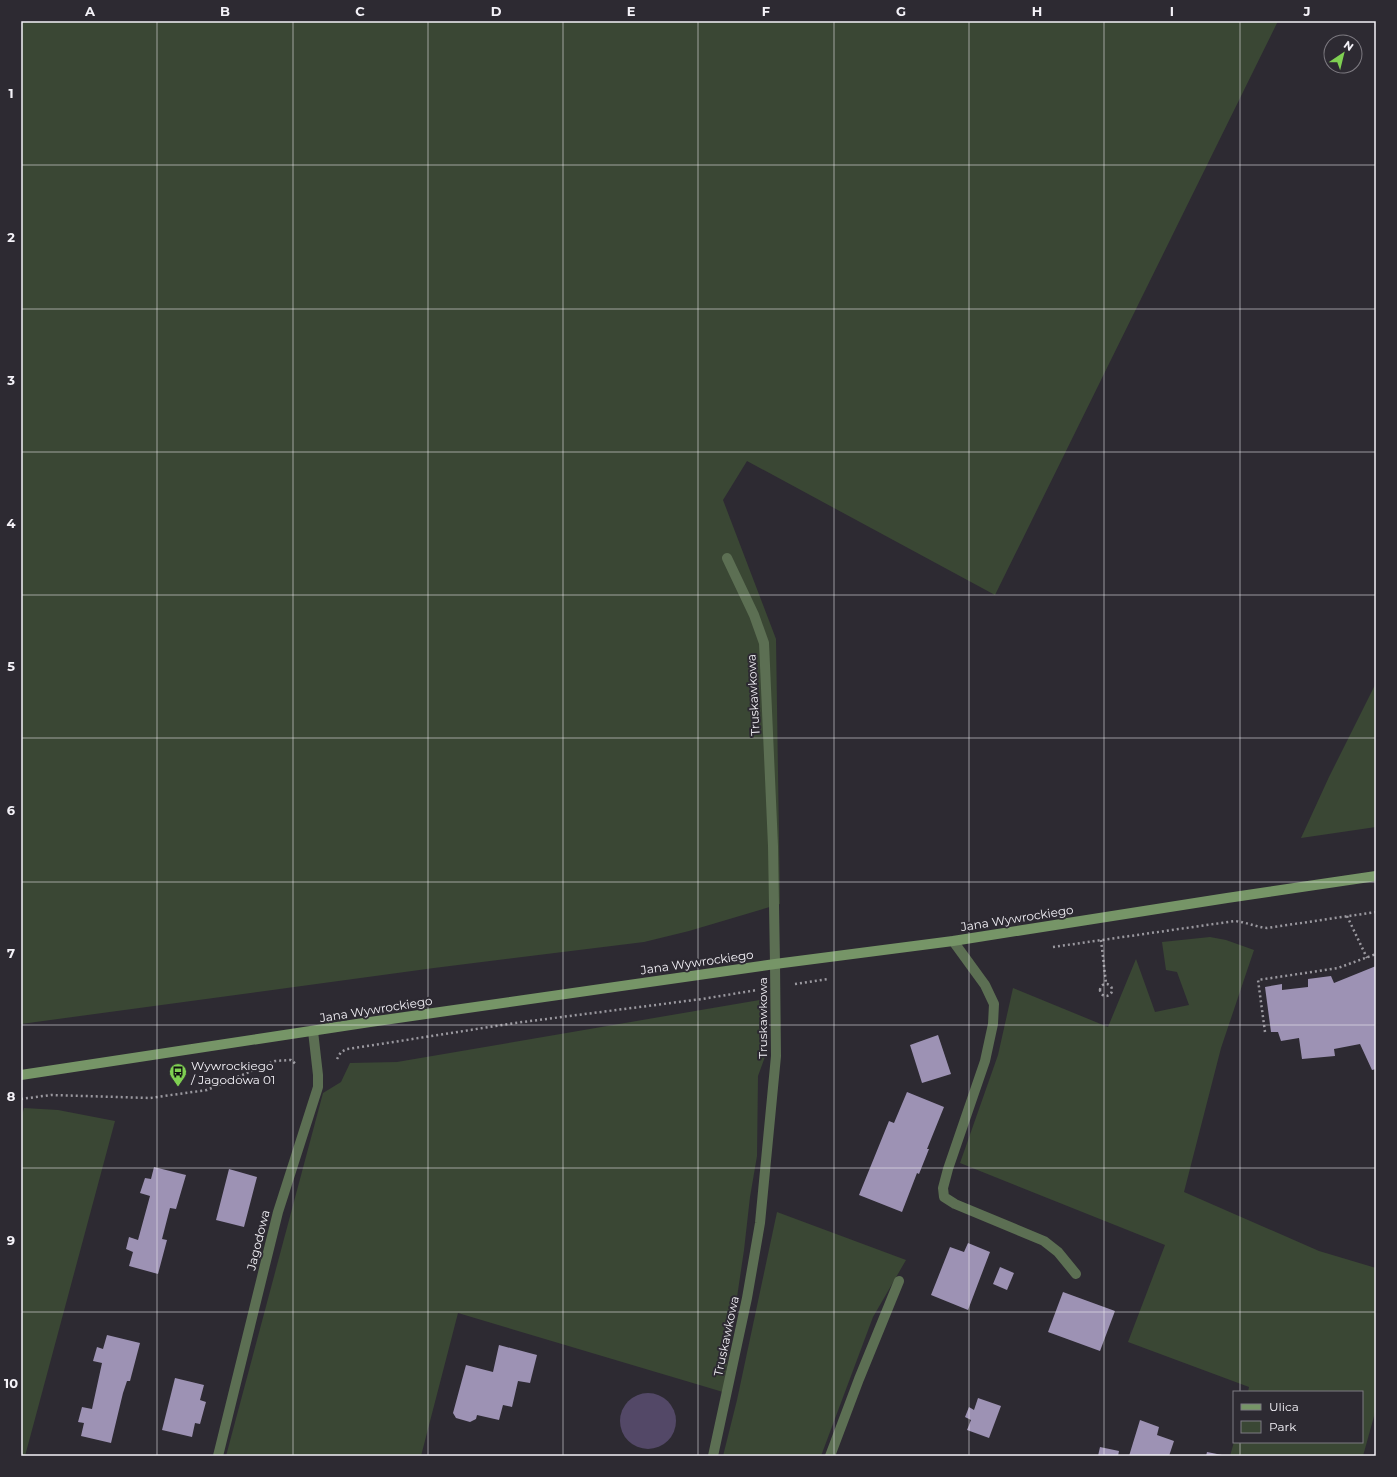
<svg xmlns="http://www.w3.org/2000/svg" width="1397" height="1477" font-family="Montserrat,sans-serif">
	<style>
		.green { fill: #3a4734 }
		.water { fill: #534867 }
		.building { fill: #9d92b4 }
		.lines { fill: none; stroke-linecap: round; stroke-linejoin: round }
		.path { stroke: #9a989f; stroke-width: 2.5; stroke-dasharray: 2 3; stroke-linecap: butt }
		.lane { stroke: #5c6f53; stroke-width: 10 }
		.street { stroke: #5c6f53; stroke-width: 10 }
		.secondary { stroke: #769567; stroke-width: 10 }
		.grid { fill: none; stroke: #f4f2f8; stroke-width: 1; stroke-opacity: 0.55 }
		.labels { text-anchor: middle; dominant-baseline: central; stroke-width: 4; stroke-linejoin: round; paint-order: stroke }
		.street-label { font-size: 12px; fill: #f4f2f8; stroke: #2d2a32 }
		.poi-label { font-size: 12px; fill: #f4f2f8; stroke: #2d2a32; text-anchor: start }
		.neatline { fill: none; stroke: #f4f2f8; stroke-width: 1.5 }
		.grid-label { font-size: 13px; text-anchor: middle; font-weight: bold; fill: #f4f2f8 }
	</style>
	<rect width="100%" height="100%" fill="#2d2a32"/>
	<!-- green -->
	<path class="green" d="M 21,21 L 1278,21 L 995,595 L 747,461 L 723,500 L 776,639 L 780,904 L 689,931 L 644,942 L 434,968 L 21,1024 Z
		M 1376,683 L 1376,827 L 1301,838 L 1329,777 Z
		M 1210,937 L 1226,940 L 1254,950 L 1221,1048 L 1184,1192 L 1319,1251 L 1376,1268 L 1376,1409 L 1363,1456 L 1230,1456 L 1234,1442 L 1362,1442 L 1362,1392 L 1248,1392 L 1249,1387 L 1128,1342 L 1165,1245 L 960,1163 L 998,1055 L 1013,988 L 1108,1027 L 1136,959 L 1155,1012 L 1189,1005 L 1177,972 L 1166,970 L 1162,942 Z
		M 765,999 L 766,1054 L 758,1076 L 757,1156 L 750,1197 L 744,1250 L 723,1392 L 458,1313 L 421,1456 L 226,1456 L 323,1093 L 341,1082 L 350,1063 L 397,1062 Z
		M 24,1108 L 58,1110 L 115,1121 L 25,1456 L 21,1456 L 21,1119 Z
		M 777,1212 L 906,1260 L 873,1317 L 821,1456 L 723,1456 L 737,1400 Z"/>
	<!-- water -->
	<path class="water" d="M620 1421a28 28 0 1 1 56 0a28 28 0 1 1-56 0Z"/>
	<!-- building -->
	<path class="building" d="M 1376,966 L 1376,1069 L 1372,1070 L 1360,1044 L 1334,1049 L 1335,1056 L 1302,1059 L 1299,1038 L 1281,1041 L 1278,1032 L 1271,1032 L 1265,987 L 1282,984 L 1282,990 L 1308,987 L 1308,979 L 1331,976 L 1334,983 Z
		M 938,1035 L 951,1074 L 922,1083 L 910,1045 Z
		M 907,1092 L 944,1107 L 927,1149 L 929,1149 L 919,1174 L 917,1173 L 902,1212 L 859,1195 L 889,1121 L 894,1123 Z
		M 154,1167 L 186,1175 L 176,1209 L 170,1208 L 162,1239 L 167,1240 L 158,1274 L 129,1266 L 133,1252 L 126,1249 L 129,1237 L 138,1240 L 150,1196 L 140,1193 L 145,1178 L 151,1179 Z
		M 229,1169 L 257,1177 L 244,1227 L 216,1220 Z
		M 968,1243 L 990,1252 L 968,1310 L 931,1295 L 950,1247 L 964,1252 Z
		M 1000,1267 L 1014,1273 L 1007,1290 L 993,1284 Z
		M 1063,1292 L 1115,1311 L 1100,1351 L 1048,1332 Z
		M 107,1335 L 140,1343 L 130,1381 L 127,1381 L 123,1393 L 111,1443 L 81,1436 L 84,1423 L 78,1422 L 82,1407 L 92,1409 L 102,1363 L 93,1361 L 97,1347 L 103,1349 Z
		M 499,1345 L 537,1355 L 530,1383 L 518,1381 L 512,1407 L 503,1405 L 499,1420 L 477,1415 L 476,1419 L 470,1422 L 456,1418 L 453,1413 L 466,1365 L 493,1372 Z
		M 175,1378 L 204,1385 L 200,1400 L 206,1402 L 200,1424 L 195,1423 L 192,1437 L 162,1430 Z
		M 978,1398 L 1001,1406 L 989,1438 L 967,1430 L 971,1420 L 965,1417 L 969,1407 L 974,1410 Z
		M 1140,1420 L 1159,1427 L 1157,1435 L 1174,1441 L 1169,1456 L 1129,1456 Z
		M 1100,1447 L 1119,1451 L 1118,1456 L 1098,1456 Z
		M 1207,1452 L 1222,1455 L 1222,1456 L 1206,1456 Z"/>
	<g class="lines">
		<!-- path -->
		<path class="path" d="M 1347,916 L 1367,958
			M 1101,940 L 1106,983
			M 1053,947 L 1235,921 C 1246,922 1256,927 1267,928 L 1376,912
			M1100 990a6 6 0 1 1 12 0a6 6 0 1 1-12 0Z
			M 795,984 L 828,979
			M 1265,1032 L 1258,980 L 1338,968 L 1376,954
			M 337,1059 L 341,1052 L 347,1049 L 374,1045 L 515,1023 L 702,999 L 757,990
			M 21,1099 L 51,1095 L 150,1098 L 207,1090 L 275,1061 L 291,1060 L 297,1065"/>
		<!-- lane -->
		<path class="lane" d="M 727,558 L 754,615 L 764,643 L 773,846 L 775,964
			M 953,941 L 985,985 L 994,1004 L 993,1024 L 985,1061 L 948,1169 L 943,1188 L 944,1197 L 955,1204 L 1044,1241 L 1058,1252 L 1076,1274"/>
		<!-- street -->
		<path class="street" d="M 218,1456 L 278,1212 L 318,1087 L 318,1075 L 313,1031
			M 713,1456 L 747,1298 L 760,1223 L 776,1056 L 775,964
			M 830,1456 L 859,1379 L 899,1281"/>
		<!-- secondary -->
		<path class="secondary" d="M 21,1075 L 370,1022 L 775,964 L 953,941 L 1227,898 L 1376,876"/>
	</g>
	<!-- grid -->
	<path class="grid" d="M 157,21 L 157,1456M 293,21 L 293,1456M 428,21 L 428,1456M 563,21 L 563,1456M 698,21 L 698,1456M 834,21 L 834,1456M 969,21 L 969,1456M 1104,21 L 1104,1456M 1240,21 L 1240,1392M 21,165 L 1376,165M 21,309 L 1376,309M 21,452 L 1376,452M 21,595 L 1376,595M 21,738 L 1376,738M 21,882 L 1376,882M 21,1025 L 1376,1025M 21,1168 L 1376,1168M 21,1312 L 1376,1312M 1240,1442 L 1240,1456"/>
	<!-- icons -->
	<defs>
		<g id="bus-pin" transform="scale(0.9)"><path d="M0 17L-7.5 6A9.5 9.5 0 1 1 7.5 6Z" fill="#7fd052" stroke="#2d2a32"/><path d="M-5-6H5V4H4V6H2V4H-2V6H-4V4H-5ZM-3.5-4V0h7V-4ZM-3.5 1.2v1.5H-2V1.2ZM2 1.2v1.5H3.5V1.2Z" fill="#111"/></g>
	</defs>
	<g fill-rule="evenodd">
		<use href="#bus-pin" x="178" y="1072"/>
	</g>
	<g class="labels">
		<!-- street labels -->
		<g class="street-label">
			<text transform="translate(753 695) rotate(-93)">Truskawkowa</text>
			<text transform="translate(1017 918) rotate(-9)">Jana Wywrockiego</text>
			<text transform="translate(697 962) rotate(-8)">Jana Wywrockiego</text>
			<text transform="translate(376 1009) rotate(-9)">Jana Wywrockiego</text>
			<text transform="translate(762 1018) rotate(-90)">Truskawkowa</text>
			<text transform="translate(258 1240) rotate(-76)">Jagodowa</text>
			<text transform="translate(726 1336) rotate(-78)">Truskawkowa</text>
		</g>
		<!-- poi labels -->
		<g class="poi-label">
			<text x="191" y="1065">Wywrockiego<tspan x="191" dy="14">/ Jagodowa 01</tspan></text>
		</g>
	</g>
	<!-- border -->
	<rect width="1397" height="1477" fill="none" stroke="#2d2a32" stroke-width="44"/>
	<!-- legend -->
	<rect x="1233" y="1391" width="130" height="52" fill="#2d2a32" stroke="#7d7a81"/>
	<rect x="1241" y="1404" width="20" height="6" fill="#769567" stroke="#7d7a81"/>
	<text x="1269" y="1411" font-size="12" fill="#f4f2f8">Ulica</text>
	<rect x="1241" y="1421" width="20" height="12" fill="#3a4734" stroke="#7d7a81"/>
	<text x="1269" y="1431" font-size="12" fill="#f4f2f8">Park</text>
	<!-- north arrow -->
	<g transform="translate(1343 54) rotate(35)"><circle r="19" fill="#2d2a32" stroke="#7d7a81"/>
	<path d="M0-3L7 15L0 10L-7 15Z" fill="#7fd052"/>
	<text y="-6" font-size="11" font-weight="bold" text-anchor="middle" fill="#f4f2f8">N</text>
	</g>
	<rect x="22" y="22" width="1353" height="1433" class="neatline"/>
	<g class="grid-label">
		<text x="90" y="16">A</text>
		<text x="225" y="16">B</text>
		<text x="360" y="16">C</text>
		<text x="496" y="16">D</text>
		<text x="631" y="16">E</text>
		<text x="766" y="16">F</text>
		<text x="901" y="16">G</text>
		<text x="1037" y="16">H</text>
		<text x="1172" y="16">I</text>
		<text x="1307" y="16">J</text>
		<text x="11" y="98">1</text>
		<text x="11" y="242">2</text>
		<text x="11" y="385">3</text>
		<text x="11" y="528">4</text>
		<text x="11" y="671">5</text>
		<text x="11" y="815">6</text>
		<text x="11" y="958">7</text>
		<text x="11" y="1101">8</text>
		<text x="11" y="1245">9</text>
		<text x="11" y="1388">10</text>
	</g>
</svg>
